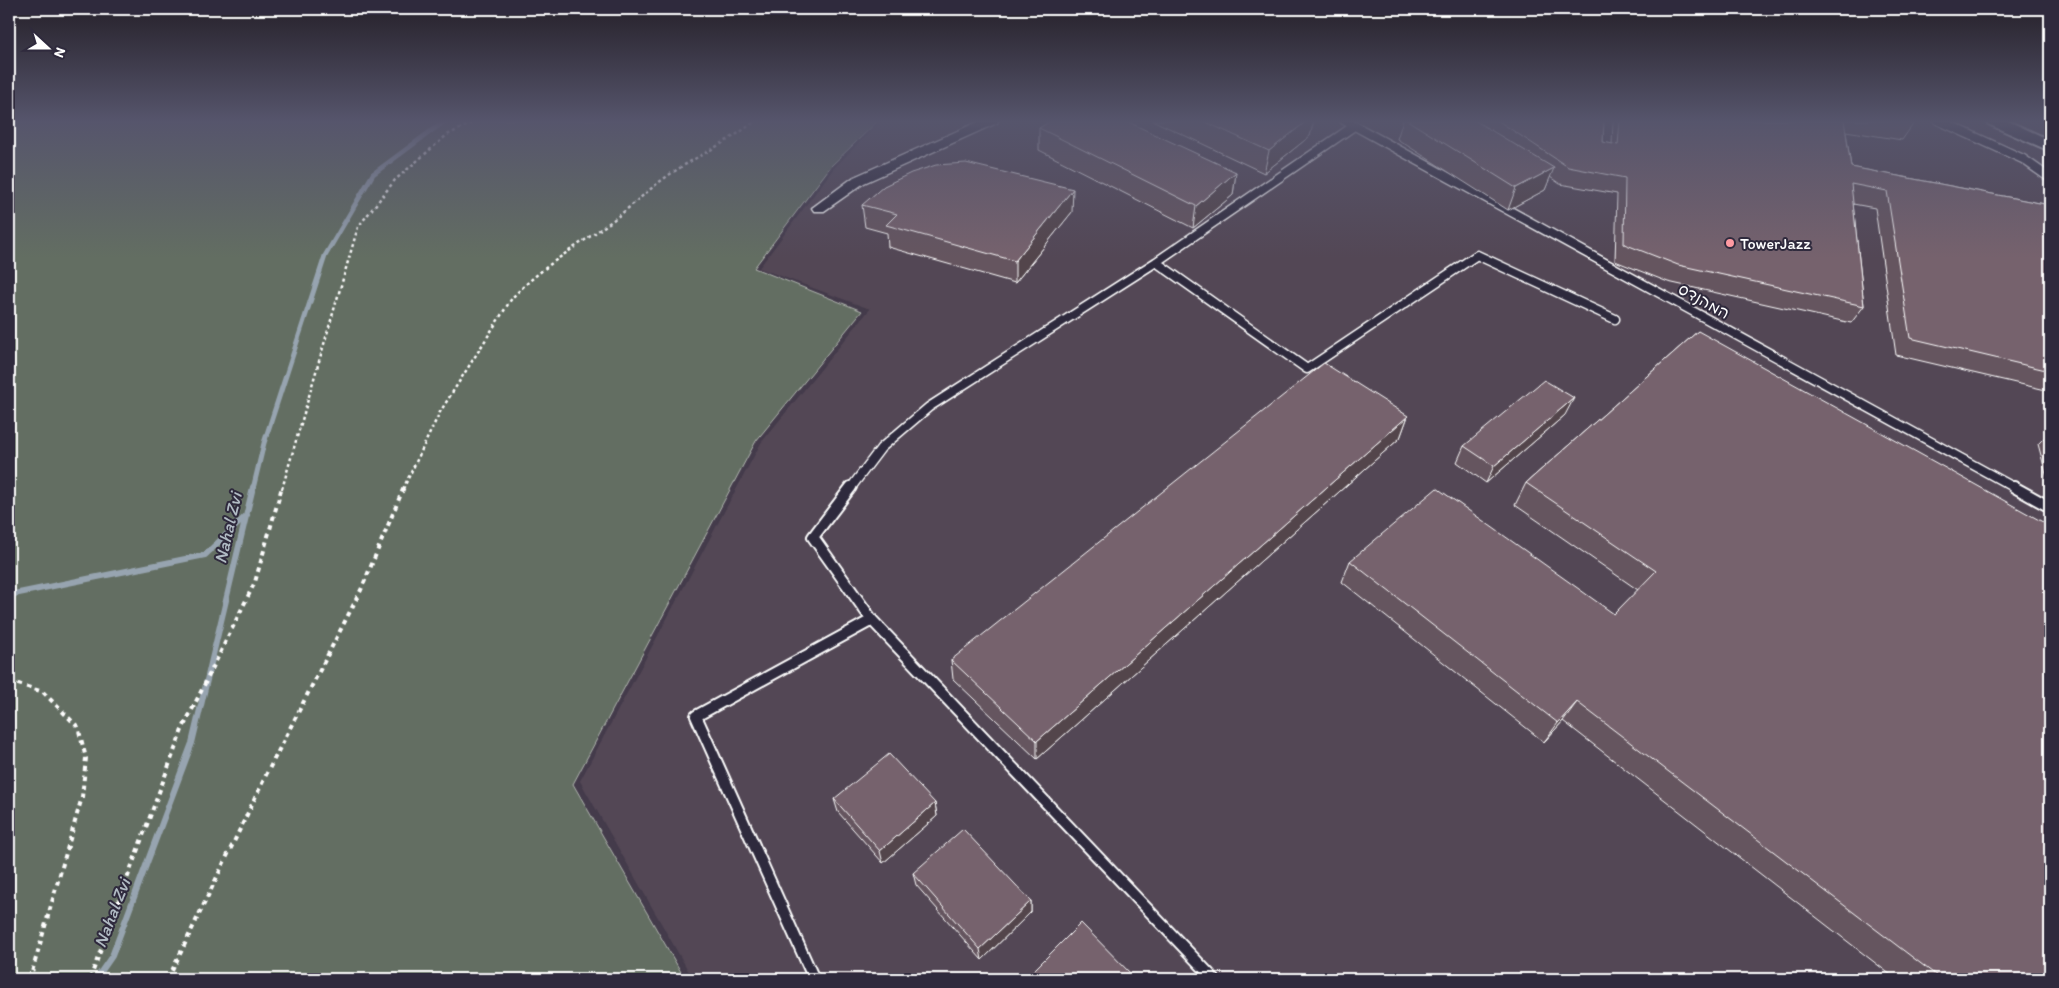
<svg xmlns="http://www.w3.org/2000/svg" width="2059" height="988" font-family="Itim,'Playpen Sans Hebrew',sans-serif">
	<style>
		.built { fill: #534755 }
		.green { fill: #636e62; stroke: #b1b6b0 }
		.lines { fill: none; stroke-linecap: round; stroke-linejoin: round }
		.stream-far1 { stroke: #97a4b0; stroke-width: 5 }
		.stream { stroke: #97a4b0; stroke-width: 6 }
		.service-far1-casing { stroke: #fff; stroke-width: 11 }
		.service-casing { stroke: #fff; stroke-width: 14 }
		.minor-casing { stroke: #fff; stroke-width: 3 }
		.tertiary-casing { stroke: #fff; stroke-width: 4 }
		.path-far1 { stroke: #fff; stroke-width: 2.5; stroke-dasharray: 3 3; stroke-linecap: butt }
		.path { stroke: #fff; stroke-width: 4; stroke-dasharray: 4.5 4.5; stroke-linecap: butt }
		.service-far1 { stroke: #2f2a3d; stroke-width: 8 }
		.service { stroke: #2f2a3d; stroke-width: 10 }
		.minor { fill: #2f2a3d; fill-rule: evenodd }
		.tertiary { fill: #2f2a3d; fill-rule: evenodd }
		.wall { fill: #65545e; stroke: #fff }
		.shaded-wall { fill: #53454c; stroke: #fff }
		.building { fill: #76626d; stroke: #fff }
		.poi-dot { fill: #ff9aa2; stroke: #2f2a3d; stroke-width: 2 }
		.labels { text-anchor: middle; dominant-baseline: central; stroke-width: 4; stroke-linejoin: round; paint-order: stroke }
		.poi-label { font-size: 16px; fill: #fff; stroke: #2f2a3d; text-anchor: start }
		.street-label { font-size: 16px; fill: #fff; stroke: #2f2a3d }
		.water-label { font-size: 18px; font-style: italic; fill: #b1bbc4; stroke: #2f2a3d }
	</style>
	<rect width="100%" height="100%" fill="#443b4b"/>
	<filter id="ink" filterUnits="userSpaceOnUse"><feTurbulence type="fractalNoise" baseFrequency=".02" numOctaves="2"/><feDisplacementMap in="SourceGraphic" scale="10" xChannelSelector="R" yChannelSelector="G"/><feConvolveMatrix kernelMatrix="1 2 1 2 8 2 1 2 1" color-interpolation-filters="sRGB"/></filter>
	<g filter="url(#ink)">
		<!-- built -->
		<path class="built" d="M 882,120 L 2039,120 L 2050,124 L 2050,979 L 693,979 L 580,781 L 761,443 L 870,309 L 759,268 L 834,168 Z"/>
		<!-- green -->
		<path class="green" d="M 9,120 L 879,120 L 831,166 L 754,268 L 862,311 L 756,441 L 573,784 L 685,979 L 9,979 Z"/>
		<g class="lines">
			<!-- stream-far1 -->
			<path class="stream-far1" d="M 253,489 L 264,443 L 325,256 L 373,174 L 446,120"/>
			<!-- stream -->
			<path class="stream" d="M 9,595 L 205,555 L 247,515
				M 96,979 L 112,956 L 192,743 L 253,487"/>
			<!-- service-far1 casing -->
			<g class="service-far1-casing">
				<path id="service-far1" d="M 1344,120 L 2017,489
					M 1938,120 L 2023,159 L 2050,178
					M 1156,262 L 1307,369 L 1477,255 L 1615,319
					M 850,489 L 881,448 L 929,407 L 1156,262 L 1354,126"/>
			</g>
			<!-- service casing -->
			<g class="service-casing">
				<path id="service" d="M 851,487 L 813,537 L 872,620 L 1214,979
					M 2014,487 L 2050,507
					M 814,979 L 696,716 L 872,620"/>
			</g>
			<!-- minor casing -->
			<g class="minor-casing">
				<path id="minor" d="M 982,120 L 998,120 L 997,123 L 864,183 L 824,211 L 814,211 L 812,208 L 854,177 Z"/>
			</g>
			<!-- tertiary casing -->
			<g class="tertiary-casing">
				<path id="tertiary" d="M 1986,120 L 2006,120 L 2050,140 L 2050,151 L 1988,124 Z"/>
			</g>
			<!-- path-far1 -->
			<path class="path-far1" d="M 282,489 L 358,227 L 395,180 L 447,135 L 478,120
				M 403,489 L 440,412 L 512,298 C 541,267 575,248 609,223 C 632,207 651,186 675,171 C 702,153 731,141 756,120"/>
			<!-- path -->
			<path class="path" d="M 9,681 L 43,692 L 78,727 L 86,758 L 82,797 L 30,979
				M 90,979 L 182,730 L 255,582 L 282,487
				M 168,979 L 267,773 L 361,590 L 404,487"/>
			<!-- service-far1 -->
			<use href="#service-far1" class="service-far1"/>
			<!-- service -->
			<use href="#service" class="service"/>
			<!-- minor -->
			<use href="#minor" class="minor"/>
			<!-- tertiary -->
			<use href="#tertiary" class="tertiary"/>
		</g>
		<!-- wall -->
		<path class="wall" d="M 1152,120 L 1314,120 L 1310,136 L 1264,173 Z
			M 1403,120 L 1474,120 L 1477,121 L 1477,120 L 1604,120 L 1603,142 L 1612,144 L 1613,120 L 1913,120 L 1914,123 L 1902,140 L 1846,131 L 1851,167 L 2050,205 L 2050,391 L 1896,355 L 1875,208 L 1853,204 L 1864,306 L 1851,323 L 1668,282 L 1615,261 L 1617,194 L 1560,184 L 1550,177 L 1545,190 L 1508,210 L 1397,139 Z
			M 1039,128 L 1236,172 L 1233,195 L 1193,228 L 1039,150 Z
			M 862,205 L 1072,212 L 1015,283 L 888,247 L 887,233 L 865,227 Z
			M 1698,331 L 2050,979 L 1896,979 L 1563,721 L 1544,742 L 1342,582 L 1350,561 L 1614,614 L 1638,590 L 1515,505 L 1526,483 Z
			M 1565,415 L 1486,483 L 1457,462 L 1464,446 Z
			M 1408,416 L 1400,438 L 1037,759 L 953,679 L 951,660 Z
			M 2050,432 L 2050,489 L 2038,444 Z
			M 834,799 L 935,803 L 937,816 L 883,863 L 838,812 Z
			M 913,873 L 1031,901 L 1031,912 L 982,960 L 916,885 Z"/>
		<!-- shaded-wall -->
		<path class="shaded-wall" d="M 1308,120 L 1314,120 L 1310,136 L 1264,173 L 1269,151 Z
			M 1554,168 L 1545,190 L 1508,210 L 1516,188 Z
			M 1236,172 L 1233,195 L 1193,228 L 1196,206 Z
			M 1073,189 L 1072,212 L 1015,283 L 1015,261 Z
			M 1574,398 L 1565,415 L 1486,483 L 1494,466 Z
			M 1408,416 L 1400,438 L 1037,759 L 1037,741 Z
			M 1577,702 L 1563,721 L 1544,742 L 1558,723 Z
			M 935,803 L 937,816 L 883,863 L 880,851 Z
			M 1031,901 L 1031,912 L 982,960 L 980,949 Z"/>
		<!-- building -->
		<path class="building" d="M 1052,120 L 1124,120 L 1236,172 L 1196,206 L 1039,128 Z
			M 1201,120 L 1308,120 L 1269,151 Z
			M 1407,120 L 1474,120 L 1554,168 L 1516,188 Z
			M 1497,120 L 1604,120 L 1603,142 L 1618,145 L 1620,120 L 1844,120 L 1851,167 L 2050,205 L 2050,371 L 1910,338 L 1887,191 L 1851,184 L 1864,306 L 1678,265 L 1624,244 L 1625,178 L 1568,167 Z
			M 1892,120 L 1913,120 L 1914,123 Z
			M 966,163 L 1073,189 L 1015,261 L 886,225 L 897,214 L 862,205 L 884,186 L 911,173 L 936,165 Z
			M 1698,331 L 2050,526 L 2050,979 L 1941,979 L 1577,702 L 1558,723 L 1350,561 L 1437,488 L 1614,614 L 1656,571 L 1526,483 Z
			M 1324,363 L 1408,416 L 1037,741 L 951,660 Z
			M 1544,380 L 1574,398 L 1494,466 L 1464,446 Z
			M 889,754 L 935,803 L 880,851 L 834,799 Z
			M 963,829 L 1031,901 L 980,949 L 913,873 Z
			M 1081,923 L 1136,979 L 1025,979 Z"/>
	</g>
	<!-- sky -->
	<linearGradient id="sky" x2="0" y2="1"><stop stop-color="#252029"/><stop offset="0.47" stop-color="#56556c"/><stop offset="1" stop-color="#56556c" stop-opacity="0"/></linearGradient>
	<rect width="2059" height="258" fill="url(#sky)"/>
	<!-- markers -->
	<circle class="poi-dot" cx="1730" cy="243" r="5"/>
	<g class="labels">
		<!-- poi labels -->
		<g class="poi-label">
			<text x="1740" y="243">TowerJazz</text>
		</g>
		<!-- street labels -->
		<g class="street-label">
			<text transform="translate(1704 301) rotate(29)">המהנדס</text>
		</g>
		<!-- water labels -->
		<g class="water-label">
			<text transform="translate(228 528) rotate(-77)">Nahal Zvi</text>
			<text transform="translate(112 913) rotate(-69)">Nahal Zvi</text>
		</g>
	</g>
	<!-- margin -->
	<rect width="2059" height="988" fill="none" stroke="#2f2a3d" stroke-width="30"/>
	<rect x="15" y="15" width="2029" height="958" fill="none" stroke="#fff" stroke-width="2" filter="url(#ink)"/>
	<!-- north arrow -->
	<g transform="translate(48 48) rotate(111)" stroke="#2f2a3d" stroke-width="4" paint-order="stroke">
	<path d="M0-4L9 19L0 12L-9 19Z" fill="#ffffff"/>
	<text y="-8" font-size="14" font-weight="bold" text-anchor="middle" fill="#ffffff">N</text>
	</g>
</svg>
